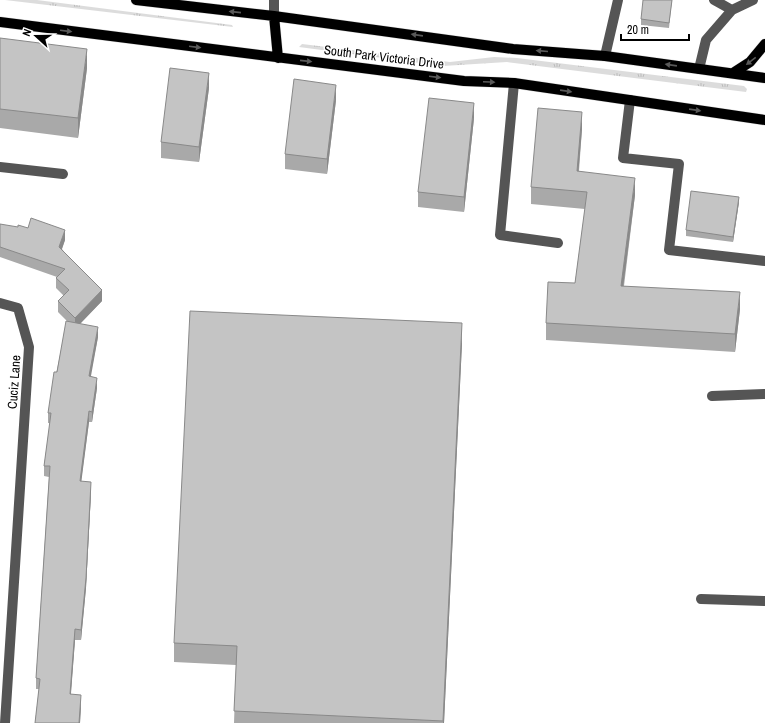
<svg xmlns="http://www.w3.org/2000/svg" width="765" height="723" font-family="'Archivo Narrow',sans-serif">
	<style>
		.grass { fill: url(#grass-tufts) }
		.lines { fill: none; stroke-linecap: round; stroke-linejoin: round }
		.major-casing { stroke: #dbdbdb; stroke-width: 11 }
		.minor { stroke: #555; stroke-width: 10 }
		.major { stroke: #000; stroke-width: 10 }
		.wall { fill: #a9a9a9 }
		.shaded-wall { fill: #898989 }
		.building { fill: #c4c4c4; stroke: #898989 }
		.oneway { fill: #595959 }
		.labels { text-anchor: middle; dominant-baseline: central; stroke-width: 3; stroke-linejoin: round; paint-order: stroke }
		.street-label { font-size: 13px; fill: #000; stroke: #fff }
	</style>
	<defs>
		<pattern id="grass-tufts" width="24" height="20" patternUnits="userSpaceOnUse"><rect width="24" height="20" fill="#dcdcdc"/><path d="M3 7l-1-3M5 7V3M7 7l1-3M15 17l-1-3M17 17v-4M19 17l1-3" fill="none" stroke="#bbb"/></pattern>
	</defs>
	<rect width="100%" height="100%" fill="#fff"/>
	<!-- grass -->
	<path class="grass" d="M 5,0 L 37,0 L 232,25 L 233,27 Z
		M 302,44 L 450,62 L 494,57 L 517,58 L 744,86 L 747,89 L 746,92 L 507,62 L 443,66 L 299,47 Z"/>
	<g class="lines">
		<!-- major casing -->
		<g class="major-casing">
			<path id="major" d="M 136,0 L 274,16 L 513,49 L 605,56 L 765,78
				M 274,16 L 278,58
				M 0,22 L 464,81 L 514,83 L 765,120
				M 733,73 L 750,62 L 765,44"/>
		</g>
		<!-- minor -->
		<path class="minor" d="M 714,0 L 732,10
			M 274,16 L 274,0
			M 605,56 L 618,0
			M 699,69 L 706,40 L 732,10 L 753,0
			M 514,83 L 500,235 L 558,243
			M 630,100 L 623,158 L 679,164 L 669,250 L 765,261
			M 0,167 L 63,174
			M 0,303 L 18,308 L 29,347 L 5,723
			M 712,396 L 765,394
			M 701,599 L 765,601"/>
		<!-- major -->
		<use href="#major" class="major"/>
	</g>
	<!-- wall -->
	<path class="wall" d="M 672,0 L 669,28 L 641,25 L 641,19 Z
		M 0,38 L 87,68 L 78,138 L 0,128 Z
		M 209,88 L 199,162 L 161,158 L 161,142 Z
		M 336,100 L 327,174 L 285,169 L 285,154 Z
		M 474,118 L 464,212 L 418,207 L 418,192 Z
		M 582,129 L 579,171 L 635,195 L 624,286 L 740,309 L 735,352 L 546,340 L 546,323 L 575,283 L 585,209 L 531,204 L 531,187 Z
		M 739,202 L 733,242 L 686,236 L 686,230 Z
		M 0,224 L 65,240 L 62,249 L 102,301 L 80,324 L 98,337 L 90,377 L 97,388 L 92,422 L 89,422 L 81,481 L 91,493 L 86,588 L 81,640 L 75,640 L 71,694 L 81,705 L 80,723 L 35,723 L 39,689 L 36,689 L 36,678 L 49,477 L 44,476 L 44,466 L 50,423 L 48,423 L 48,413 L 67,321 L 58,312 L 58,301 L 64,296 L 56,288 L 56,278 L 57,277 L 0,257 Z
		M 462,343 L 444,723 L 234,723 L 236,665 L 174,662 L 174,643 Z"/>
	<!-- shaded-wall -->
	<path class="shaded-wall" d="M 87,49 L 87,68 L 78,138 L 78,118 Z
		M 209,73 L 209,88 L 199,162 L 199,147 Z
		M 336,85 L 336,100 L 327,174 L 327,159 Z
		M 474,103 L 474,118 L 464,212 L 464,197 Z
		M 582,112 L 582,129 L 577,188 L 577,171 Z
		M 635,178 L 635,195 L 621,303 L 621,286 Z
		M 739,197 L 739,202 L 733,242 L 733,237 Z
		M 65,230 L 65,240 L 59,257 L 59,247 Z
		M 102,290 L 102,301 L 75,329 L 75,318 Z
		M 740,292 L 740,309 L 735,352 L 735,334 Z
		M 462,323 L 462,343 L 444,723 L 443,723 Z
		M 98,327 L 98,337 L 89,387 L 89,376 Z
		M 97,378 L 97,388 L 92,422 L 92,412 Z
		M 89,411 L 89,422 L 80,492 L 80,481 Z
		M 91,482 L 91,493 L 86,588 L 81,640 L 81,630 Z
		M 75,629 L 75,640 L 70,704 L 70,694 Z
		M 81,695 L 81,705 L 80,723 L 79,723 Z"/>
	<!-- building -->
	<path class="building" d="M 643,0 L 672,0 L 669,23 L 641,19 Z
		M 0,38 L 87,49 L 78,118 L 0,109 Z
		M 170,68 L 209,73 L 199,147 L 161,142 Z
		M 294,79 L 336,85 L 327,159 L 285,154 Z
		M 429,98 L 474,103 L 464,197 L 418,192 Z
		M 538,108 L 582,112 L 577,171 L 635,178 L 621,286 L 740,292 L 735,334 L 546,323 L 548,282 L 575,283 L 587,192 L 531,187 Z
		M 691,191 L 739,197 L 733,237 L 686,230 Z
		M 31,218 L 65,230 L 59,247 L 102,290 L 75,318 L 58,301 L 69,290 L 56,278 L 65,269 L 0,247 L 0,224 L 18,227 L 18,225 L 28,228 Z
		M 190,311 L 462,323 L 443,721 L 234,711 L 237,646 L 174,643 Z
		M 66,321 L 98,327 L 89,376 L 97,378 L 92,412 L 89,411 L 80,481 L 91,482 L 86,578 L 81,630 L 75,629 L 70,694 L 81,695 L 79,723 L 35,723 L 40,679 L 36,678 L 50,466 L 44,466 L 51,413 L 48,413 L 54,372 L 57,372 Z"/>
	<!-- one-way arrows -->
	<defs><path id="oneway-solid" d="M-6-.8H1V-3.2L6.5 0L1 3.2V.8H-6Z"/></defs>
	<g class="oneway">
		<use href="#oneway-solid" transform="translate(235 12) rotate(-174)"/>
		<use href="#oneway-solid" transform="translate(66 31) rotate(7)"/>
		<use href="#oneway-solid" transform="translate(417 35) rotate(-172)"/>
		<use href="#oneway-solid" transform="translate(195 47) rotate(7)"/>
		<use href="#oneway-solid" transform="translate(542 51) rotate(-175)"/>
		<use href="#oneway-solid" transform="translate(306 61) rotate(6)"/>
		<use href="#oneway-solid" transform="translate(751 61) rotate(142)"/>
		<use href="#oneway-solid" transform="translate(671 65) rotate(-172)"/>
		<use href="#oneway-solid" transform="translate(435 77) rotate(7)"/>
		<use href="#oneway-solid" transform="translate(489 82) rotate(3)"/>
		<use href="#oneway-solid" transform="translate(566 91) rotate(8)"/>
		<use href="#oneway-solid" transform="translate(695 110) rotate(8)"/>
	</g>
	<g class="labels">
		<!-- street labels -->
		<g class="street-label">
			<text transform="translate(384 57) rotate(7)">South Park Victoria Drive</text>
			<text transform="translate(14 382) rotate(-86)">Cuciz Lane</text>
		</g>
	</g>
	<!-- north arrow -->
	<g transform="translate(36 36) rotate(291)" stroke="#ffffff" stroke-width="3" paint-order="stroke">
	<path d="M0-3L7 15L0 10L-7 15Z" fill="#000000"/>
	<text y="-6" font-size="11" font-weight="bold" text-anchor="middle" fill="#000000">N</text>
	</g>
	<!-- scale -->
	<path d="M621 34v6h68v-6" fill="none" stroke="#000000" stroke-width="2"/>
	<text x="627" y="34" font-size="12" fill="#000000" stroke="#ffffff" stroke-width="3" paint-order="stroke">20 m</text>
</svg>
